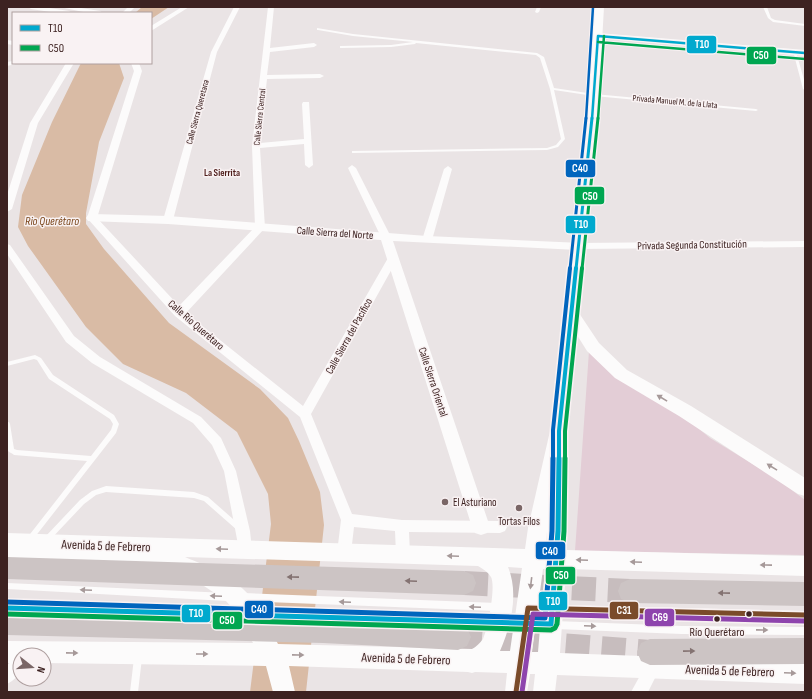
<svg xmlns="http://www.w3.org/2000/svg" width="812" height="699" font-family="'Sofia Sans Condensed',sans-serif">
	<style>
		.green { fill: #e3cdd6 }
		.water { fill: #d9bba5 }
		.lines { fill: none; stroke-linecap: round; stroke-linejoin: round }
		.trunk-tunnel { stroke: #c7bdbe; stroke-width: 24; stroke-dasharray: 24 12; stroke-linecap: butt }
		.service { fill: #fcfbfb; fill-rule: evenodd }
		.minor { fill: #fcfbfb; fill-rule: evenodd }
		.tertiary { fill: #fcfbfb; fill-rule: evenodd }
		.secondary { fill: #fcfbfb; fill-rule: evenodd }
		.trunk { fill: #ccc4c4; fill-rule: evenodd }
		.bus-1-far3-casing { stroke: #f9f2f3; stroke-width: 4.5 }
		.bus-1-far2-casing { stroke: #f9f2f3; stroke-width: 5.5 }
		.bus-1-far1-casing { stroke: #f9f2f3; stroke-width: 7 }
		.bus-1-casing { stroke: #f9f2f3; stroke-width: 8 }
		.bus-2-far3-casing { stroke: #f9f2f3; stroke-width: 4.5 }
		.bus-2-far2-casing { stroke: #f9f2f3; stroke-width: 5.5 }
		.bus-2-far1-casing { stroke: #f9f2f3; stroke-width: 7 }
		.bus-2-casing { stroke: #f9f2f3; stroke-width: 8 }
		.bus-3-far3-casing { stroke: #f9f2f3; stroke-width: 4.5 }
		.bus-3-far2-casing { stroke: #f9f2f3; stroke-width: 5.5 }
		.bus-3-far1-casing { stroke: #f9f2f3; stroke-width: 7 }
		.bus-3-casing { stroke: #f9f2f3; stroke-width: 8 }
		.bus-4-casing { stroke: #f9f2f3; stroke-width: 8 }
		.bus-5-casing { stroke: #f9f2f3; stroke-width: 8 }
		.bus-1-far3 { stroke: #00a9ce; stroke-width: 2.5 }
		.bus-1-far2 { stroke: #00a9ce; stroke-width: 3 }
		.bus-1-far1 { stroke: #00a9ce; stroke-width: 4 }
		.bus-1 { stroke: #00a9ce; stroke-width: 5 }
		.bus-2-far3 { stroke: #00a651; stroke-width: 2.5 }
		.bus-2-far2 { stroke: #00a651; stroke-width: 3 }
		.bus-2-far1 { stroke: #00a651; stroke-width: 4 }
		.bus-2 { stroke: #00a651; stroke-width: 5 }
		.bus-3-far3 { stroke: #0065bd; stroke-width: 2.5 }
		.bus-3-far2 { stroke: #0065bd; stroke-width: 3 }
		.bus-3-far1 { stroke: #0065bd; stroke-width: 4 }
		.bus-3 { stroke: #0065bd; stroke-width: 5 }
		.bus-4 { stroke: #7a4b2a; stroke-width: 5 }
		.bus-5 { stroke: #8e44ad; stroke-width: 5 }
		.oneway { fill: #a69999 }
		.oneway2 { fill: #847372 }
		.poi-dot { fill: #7a6666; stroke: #f9f2f3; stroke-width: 1.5 }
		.bus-dot { fill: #3d2221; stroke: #f9f2f3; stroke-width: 1.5 }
		.labels { text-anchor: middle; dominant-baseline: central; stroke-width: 3; stroke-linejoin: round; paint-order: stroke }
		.far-street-label { font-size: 9px; fill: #3d2221; stroke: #f9f2f3 }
		.far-neighbourhood-label { font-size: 10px; font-weight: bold; fill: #501f1d; stroke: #f9f2f3 }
		.street-label { font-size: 11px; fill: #3d2221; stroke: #f9f2f3 }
		.poi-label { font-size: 11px; fill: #3d2221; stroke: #f9f2f3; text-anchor: start }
		.water-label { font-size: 12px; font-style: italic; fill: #7a461b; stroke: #f9f2f3 }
		.near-bus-label { font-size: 12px; fill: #3d2221; stroke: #f9f2f3 }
		.near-street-label { font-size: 13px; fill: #3d2221; stroke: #f9f2f3 }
		.line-badge { stroke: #f9f2f3; stroke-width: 1.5 }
		.badge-label { font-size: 11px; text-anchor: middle; font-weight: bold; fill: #fff }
	</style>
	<rect width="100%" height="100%" fill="#eae4e5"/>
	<!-- green -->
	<path class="green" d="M 589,351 L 659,396 L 710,438 L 777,479 L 805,500 L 805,555 L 575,551 Z"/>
	<!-- water -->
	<path class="water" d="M 142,7 L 169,7 L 151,19 L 151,13 L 135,13 Z
		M 81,63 L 119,63 L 124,78 L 99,142 L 86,213 L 86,224 L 104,249 L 169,323 L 260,389 L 288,418 L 299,441 L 320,492 L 324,525 L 306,692 L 250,692 L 271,524 L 268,494 L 237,432 L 186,393 L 123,364 L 86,327 L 28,246 L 18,227 L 22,195 L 52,122 Z"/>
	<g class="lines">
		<!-- trunk-tunnel -->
		<path class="trunk-tunnel" d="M 464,583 L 630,591
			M 458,637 L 650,652"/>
		<!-- service -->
		<path class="service" d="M 537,7 L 541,7 L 539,12 L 537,13 L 535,12 Z
			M 763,7 L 767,7 L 771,18 L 775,20 L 805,24 L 805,26 L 773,22 L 768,18 Z
			M 317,28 L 353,34 L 537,53 L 544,57 L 554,88 L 594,94 L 756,109 L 758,110 L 756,111 L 594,96 L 554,90 L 565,139 L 558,147 L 547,150 L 353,153 L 352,153 L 352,151 L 547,148 L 556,145 L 561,139 L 550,89 L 540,58 L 536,55 L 416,43 L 415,44 L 391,47 L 341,48 L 340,48 L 340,46 L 391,45 L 413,42 L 353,36 L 318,30 L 317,30 Z
			M 793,51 L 796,52 L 805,83 L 805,90 L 803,89 Z
			M 35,355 L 41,358 L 53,375 L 114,415 L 119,424 L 116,433 L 31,542 L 29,543 L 27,542 L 26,540 L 27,538 L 87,461 L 14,455 C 13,454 9,452 8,451 C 5,446 7,428 7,422 L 9,422 L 10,424 L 14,449 L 17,450 L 91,456 L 111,430 L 113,424 L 110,419 L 49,379 L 37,360 L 34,359 L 7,366 L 7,362 Z
			M 106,486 L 194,492 L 208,497 L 241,526 L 242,528 L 241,530 L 239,531 L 237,530 L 204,501 L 194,498 L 106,492 L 96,495 L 84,504 L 49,541 L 47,542 L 45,541 L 44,539 L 45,537 L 80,500 L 92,491 Z
			M 7,583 L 227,593 L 230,595 L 231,597 L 230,599 L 227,601 L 7,589 Z
			M 244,593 L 497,603 L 500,604 L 501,607 L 500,610 L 497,611 L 244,601 L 241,599 L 240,597 L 241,595 Z
			M 7,604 L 245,611 L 248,612 L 249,615 L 248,618 L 245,619 L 7,612 Z
			M 557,605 L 805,611 L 805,619 L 557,613 L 554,612 L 553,609 L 554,606 Z
			M 255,611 L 494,618 L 497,619 L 498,622 L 497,625 L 494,626 L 255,619 L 252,618 L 251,615 L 252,612 Z
			M 555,621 L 682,626 L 805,627 L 805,635 L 682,634 L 555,629 L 552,628 L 551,625 L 552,622 Z
			M 138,654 L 141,655 L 142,658 L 138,692 L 130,692 L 134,658 L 135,655 Z"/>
		<!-- minor -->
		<path class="minor" d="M 28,7 L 43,7 L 69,11 L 72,13 L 57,13 L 31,9 Z
			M 60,7 L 75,7 L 100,11 L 103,13 L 88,13 Z
			M 128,7 L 135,7 L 129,13 L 122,13 Z
			M 182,7 L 189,7 L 151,31 L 151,26 Z
			M 234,7 L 240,7 L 217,52 L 173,220 L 171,222 L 165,222 L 163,220 L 211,52 Z
			M 268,7 L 274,7 L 270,48 L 314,43 L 317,45 L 314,47 L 270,52 L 267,75 L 320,74 L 324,76 L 320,78 L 267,79 L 260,143 L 304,139 L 302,104 L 303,102 L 309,102 L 313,165 L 309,168 L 305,165 L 304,144 L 260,148 L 265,228 L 186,313 L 303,406 L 388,258 L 390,256 L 396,256 L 398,258 L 311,414 L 352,514 L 402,520 L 500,521 L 505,523 L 507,527 L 505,531 L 500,533 L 409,532 L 410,554 L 408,559 L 403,560 L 398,559 L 396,554 L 395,531 L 354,527 L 351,553 L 349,558 L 344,559 L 339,558 L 337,553 L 341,520 L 300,417 L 175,316 L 87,218 L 134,71 L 131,63 L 139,63 L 142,71 L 97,218 L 179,306 L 255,227 L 252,146 Z
			M 7,40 L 13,41 L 13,45 L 7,44 Z
			M 13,61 L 13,63 L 20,63 L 7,66 L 7,62 Z
			M 66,63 L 74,63 L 38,123 L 12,209 L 7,212 L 7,195 L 30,123 Z
			M 352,165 L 356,168 L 391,237 L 389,239 L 383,239 L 381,237 L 348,168 Z
			M 448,166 L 452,169 L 432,240 L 430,242 L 424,242 L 422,240 L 444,169 Z
			M 805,241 L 805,247 L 578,249 L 573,246 L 578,243 Z
			M 7,244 L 10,245 L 74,336 L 100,357 L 201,417 L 221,438 L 236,471 L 250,531 L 252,550 L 250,555 L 245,556 L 240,555 L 224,471 L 212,445 L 193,423 L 92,363 L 66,342 L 7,254 Z
			M 20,656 L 20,674 L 12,681 L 7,684 L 7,665 L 15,659 Z
			M 652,660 L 657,663 L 660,668 L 648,692 L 631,692 L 647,663 Z"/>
		<!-- tertiary -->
		<path class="tertiary" d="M 598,33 L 805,50 L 805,56 L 595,38 L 594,36 L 595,34 Z
			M 92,214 L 168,216 L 427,236 L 582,243 L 584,246 L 582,249 L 578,250 L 393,241 L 490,527 L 487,533 L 481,535 L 475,533 L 472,527 L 381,240 L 168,224 L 88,221 L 86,218 L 88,215 Z"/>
		<!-- secondary -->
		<path class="secondary" d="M 594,7 L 604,7 L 599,95 L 579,313 L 599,343 L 627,370 L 691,406 L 805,478 L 805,496 L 798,494 L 679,416 L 615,378 L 587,351 L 577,335 L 568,431 L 562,457 L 565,458 L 568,464 L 566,550 L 805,556 L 805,576 L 566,569 L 560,653 L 805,662 L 805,684 L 557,675 L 555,692 L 533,692 L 535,674 L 530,674 L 527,692 L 505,692 L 507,673 L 475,672 L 472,673 L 468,672 L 289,666 L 295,692 L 273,692 L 266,666 L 44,663 L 44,655 L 20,655 L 20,663 L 7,663 L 7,641 L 253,643 L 238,614 L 225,600 L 201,584 L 173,572 L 7,565 L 7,533 L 525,549 L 528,528 L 550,431 L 589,95 ZM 547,531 L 546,550 L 545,550 ZM 185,557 L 478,566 C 483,569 488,572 491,577 C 496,586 488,629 483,639 C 480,643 476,647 472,649 L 278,644 C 270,629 262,613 253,600 C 237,578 209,567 185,557 ZM 508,567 L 522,568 L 510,651 L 500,651 C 511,626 519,593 508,567 ZM 543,569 L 545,569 L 538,652 L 532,652 Z"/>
		<!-- trunk -->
		<path class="trunk" d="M 7,557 L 464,571 L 473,575 L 476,583 L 473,591 L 464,595 L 7,579 Z
			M 630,579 L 805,582 L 805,606 L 630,603 L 621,599 L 618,591 L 621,583 Z
			M 7,609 L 323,617 L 458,624 L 467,628 L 471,637 L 467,646 L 458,650 L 323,643 L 7,635 Z
			M 805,638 L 805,664 L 650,665 L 641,661 L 637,652 L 641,643 L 650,639 Z"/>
		<!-- bus-1-far3 casing -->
		<g class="bus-1-far3-casing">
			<path id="bus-1-far3" d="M 598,36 L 805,53
				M 592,119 L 598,36"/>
		</g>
		<!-- bus-1-far2 casing -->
		<g class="bus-1-far2-casing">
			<path id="bus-1-far2" d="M 576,269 L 592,118"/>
		</g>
		<!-- bus-1-far1 casing -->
		<g class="bus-1-far1-casing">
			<path id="bus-1-far1" d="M 559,459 L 559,431 L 576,268"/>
		</g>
		<!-- bus-1 casing -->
		<g class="bus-1-casing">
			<path id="bus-1" d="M 7,608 L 551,624 L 558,531 L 559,458"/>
		</g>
		<!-- bus-2-far3 casing -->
		<g class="bus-2-far3-casing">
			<path id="bus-2-far3" d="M 598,42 L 805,59
				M 598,119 L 604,36"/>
		</g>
		<!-- bus-2-far2 casing -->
		<g class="bus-2-far2-casing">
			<path id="bus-2-far2" d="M 582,269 L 598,118"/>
		</g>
		<!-- bus-2-far1 casing -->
		<g class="bus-2-far1-casing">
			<path id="bus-2-far1" d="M 565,459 L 565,431 L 582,268"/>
		</g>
		<!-- bus-2 casing -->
		<g class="bus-2-casing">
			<path id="bus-2" d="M 7,614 L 551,630 L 555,628 L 557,624 L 564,531 L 565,458"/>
		</g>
		<!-- bus-3-far3 casing -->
		<g class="bus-3-far3-casing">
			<path id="bus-3-far3" d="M 586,119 L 593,7"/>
		</g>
		<!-- bus-3-far2 casing -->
		<g class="bus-3-far2-casing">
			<path id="bus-3-far2" d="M 570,269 L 586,118"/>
		</g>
		<!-- bus-3-far1 casing -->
		<g class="bus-3-far1-casing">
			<path id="bus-3-far1" d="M 553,459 L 553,430 L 570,268"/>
		</g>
		<!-- bus-3 casing -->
		<g class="bus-3-casing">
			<path id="bus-3" d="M 7,602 L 545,618 L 552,531 L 553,458"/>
		</g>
		<!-- bus-4 casing -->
		<g class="bus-4-casing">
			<path id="bus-4" d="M 516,692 L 528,608 L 805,615"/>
		</g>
		<!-- bus-5 casing -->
		<g class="bus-5-casing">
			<path id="bus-5" d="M 522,692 L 533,614 L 805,621"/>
		</g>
		<!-- bus-1-far3 -->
		<use href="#bus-1-far3" class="bus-1-far3"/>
		<!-- bus-1-far2 -->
		<use href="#bus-1-far2" class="bus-1-far2"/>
		<!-- bus-1-far1 -->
		<use href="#bus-1-far1" class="bus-1-far1"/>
		<!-- bus-1 -->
		<use href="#bus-1" class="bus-1"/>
		<!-- bus-2-far3 -->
		<use href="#bus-2-far3" class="bus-2-far3"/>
		<!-- bus-2-far2 -->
		<use href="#bus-2-far2" class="bus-2-far2"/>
		<!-- bus-2-far1 -->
		<use href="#bus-2-far1" class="bus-2-far1"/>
		<!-- bus-2 -->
		<use href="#bus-2" class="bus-2"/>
		<!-- bus-3-far3 -->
		<use href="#bus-3-far3" class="bus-3-far3"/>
		<!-- bus-3-far2 -->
		<use href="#bus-3-far2" class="bus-3-far2"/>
		<!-- bus-3-far1 -->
		<use href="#bus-3-far1" class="bus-3-far1"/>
		<!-- bus-3 -->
		<use href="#bus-3" class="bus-3"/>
		<!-- bus-4 -->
		<use href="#bus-4" class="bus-4"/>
		<!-- bus-5 -->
		<use href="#bus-5" class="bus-5"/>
	</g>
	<!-- one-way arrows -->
	<defs><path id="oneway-solid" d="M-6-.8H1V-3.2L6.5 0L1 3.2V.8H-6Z"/></defs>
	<g class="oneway">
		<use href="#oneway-solid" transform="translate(662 398) rotate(-149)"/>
		<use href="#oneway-solid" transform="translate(772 467) rotate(-148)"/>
		<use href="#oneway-solid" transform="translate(222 549) rotate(-178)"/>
		<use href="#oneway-solid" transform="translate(453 556) rotate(-178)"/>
		<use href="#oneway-solid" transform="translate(582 560) rotate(-178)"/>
		<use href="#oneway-solid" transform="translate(636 562) rotate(-178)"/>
		<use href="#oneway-solid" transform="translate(766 565) rotate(-179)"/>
		<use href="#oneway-solid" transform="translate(531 583) rotate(97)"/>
		<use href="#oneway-solid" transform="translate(86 590) rotate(-177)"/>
		<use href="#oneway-solid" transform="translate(216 596) rotate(-178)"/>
		<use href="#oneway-solid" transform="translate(345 602) rotate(-178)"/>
		<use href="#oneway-solid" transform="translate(475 607) rotate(-178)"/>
		<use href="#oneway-solid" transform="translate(590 626) rotate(2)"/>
		<use href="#oneway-solid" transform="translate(762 630) rotate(1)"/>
		<use href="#oneway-solid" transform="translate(72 653) rotate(1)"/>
		<use href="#oneway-solid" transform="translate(202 654)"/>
		<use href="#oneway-solid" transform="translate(298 655) rotate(1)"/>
		<use href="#oneway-solid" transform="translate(790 673) rotate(2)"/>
	</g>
	<g class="oneway2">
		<use href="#oneway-solid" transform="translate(293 577) rotate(-179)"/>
		<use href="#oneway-solid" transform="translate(411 581) rotate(-178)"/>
		<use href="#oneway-solid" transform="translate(724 593) rotate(-179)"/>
		<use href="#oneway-solid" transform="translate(689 651) rotate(-1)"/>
	</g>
	<!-- markers -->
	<g class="poi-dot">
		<circle cx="445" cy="502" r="4"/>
		<circle cx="519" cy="508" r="4"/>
	</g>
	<g class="bus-dot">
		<circle cx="749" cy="614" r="3.5"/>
		<circle cx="717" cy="619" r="3.5"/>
	</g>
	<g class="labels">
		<!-- far-street labels -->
		<g class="far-street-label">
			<text transform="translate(675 102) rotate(5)">Privada Manuel M. de la Llata</text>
			<text transform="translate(198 112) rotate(-75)">Calle Sierra Queretana</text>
			<text transform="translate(260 117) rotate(-84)">Calle Sierra Central</text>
		</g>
		<!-- far-neighbourhood labels -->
		<g class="far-neighbourhood-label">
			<text x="222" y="173">La Sierrita</text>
		</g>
		<!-- street labels -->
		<g class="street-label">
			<text transform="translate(335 233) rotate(4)">Calle Sierra del Norte</text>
			<text transform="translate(692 245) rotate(-1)">Privada Segunda Constitución</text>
			<text transform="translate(196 325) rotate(41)">Calle Río Querétaro</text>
			<text transform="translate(349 336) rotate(-61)">Calle Sierra del Pacífico</text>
			<text transform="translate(433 382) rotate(72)">Calle Sierra Oriental</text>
		</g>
		<!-- poi labels -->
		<g class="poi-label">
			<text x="453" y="502">El Asturiano</text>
			<text x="519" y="521" text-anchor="middle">Tortas Filos</text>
		</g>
		<!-- water labels -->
		<g class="water-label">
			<text x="52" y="221">Rio Querétaro</text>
		</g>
		<!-- near-bus labels -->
		<g class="near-bus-label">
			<text x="717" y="632">Río Querétaro</text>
		</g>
		<!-- near-street labels -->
		<g class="near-street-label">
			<text transform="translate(106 546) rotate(2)">Avenida 5 de Febrero</text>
			<text transform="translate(406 659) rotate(2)">Avenida 5 de Febrero</text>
			<text transform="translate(730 671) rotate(2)">Avenida 5 de Febrero</text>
		</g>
	</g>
	<g class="line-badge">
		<rect x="686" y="35" width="31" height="19" rx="4" fill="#00a9ce"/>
		<rect x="746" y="46" width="31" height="19" rx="4" fill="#00a651"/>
		<rect x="565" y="159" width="31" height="19" rx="4" fill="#0065bd"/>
		<rect x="574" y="186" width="31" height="19" rx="4" fill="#00a651"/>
		<rect x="565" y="215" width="31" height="19" rx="4" fill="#00a9ce"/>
		<rect x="535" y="541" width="31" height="19" rx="4" fill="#0065bd"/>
		<rect x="545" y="566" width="31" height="19" rx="4" fill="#00a651"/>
		<rect x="538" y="591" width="30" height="20" rx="4" fill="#00a9ce"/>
		<rect x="244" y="600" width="30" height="19" rx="4" fill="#0065bd"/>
		<rect x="609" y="601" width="30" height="19" rx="4" fill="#7a4b2a"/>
		<rect x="181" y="604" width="30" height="19" rx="4" fill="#00a9ce"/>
		<rect x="644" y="608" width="31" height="19" rx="4" fill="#8e44ad"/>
		<rect x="212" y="611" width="31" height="19" rx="4" fill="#00a651"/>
	</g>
	<g class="badge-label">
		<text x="702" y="48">T10</text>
		<text x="761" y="59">C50</text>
		<text x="580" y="172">C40</text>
		<text x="590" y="200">C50</text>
		<text x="581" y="228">T10</text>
		<text x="550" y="555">C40</text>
		<text x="561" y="579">C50</text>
		<text x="553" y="605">T10</text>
		<text x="259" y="613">C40</text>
		<text x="624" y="614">C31</text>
		<text x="196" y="617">T10</text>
		<text x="660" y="621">C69</text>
		<text x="227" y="624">C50</text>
	</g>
	<!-- border -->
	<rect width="812" height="699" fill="none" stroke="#3d2221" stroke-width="16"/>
	<!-- legend -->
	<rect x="12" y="12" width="140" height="52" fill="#f9f2f3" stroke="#ae9f9f"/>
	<rect x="20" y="25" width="20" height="6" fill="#00a9ce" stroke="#ae9f9f"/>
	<text x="48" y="32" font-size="12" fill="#3d2221">T10</text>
	<rect x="20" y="45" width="20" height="6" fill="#00a651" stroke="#ae9f9f"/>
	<text x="48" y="52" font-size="12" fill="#3d2221">C50</text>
	<!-- north arrow -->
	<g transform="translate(32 667) rotate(107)"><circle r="19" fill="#f9f2f3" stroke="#ae9f9f"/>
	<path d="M0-3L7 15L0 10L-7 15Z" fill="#7a6666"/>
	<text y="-6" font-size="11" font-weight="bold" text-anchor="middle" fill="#3d2221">N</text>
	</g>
</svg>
